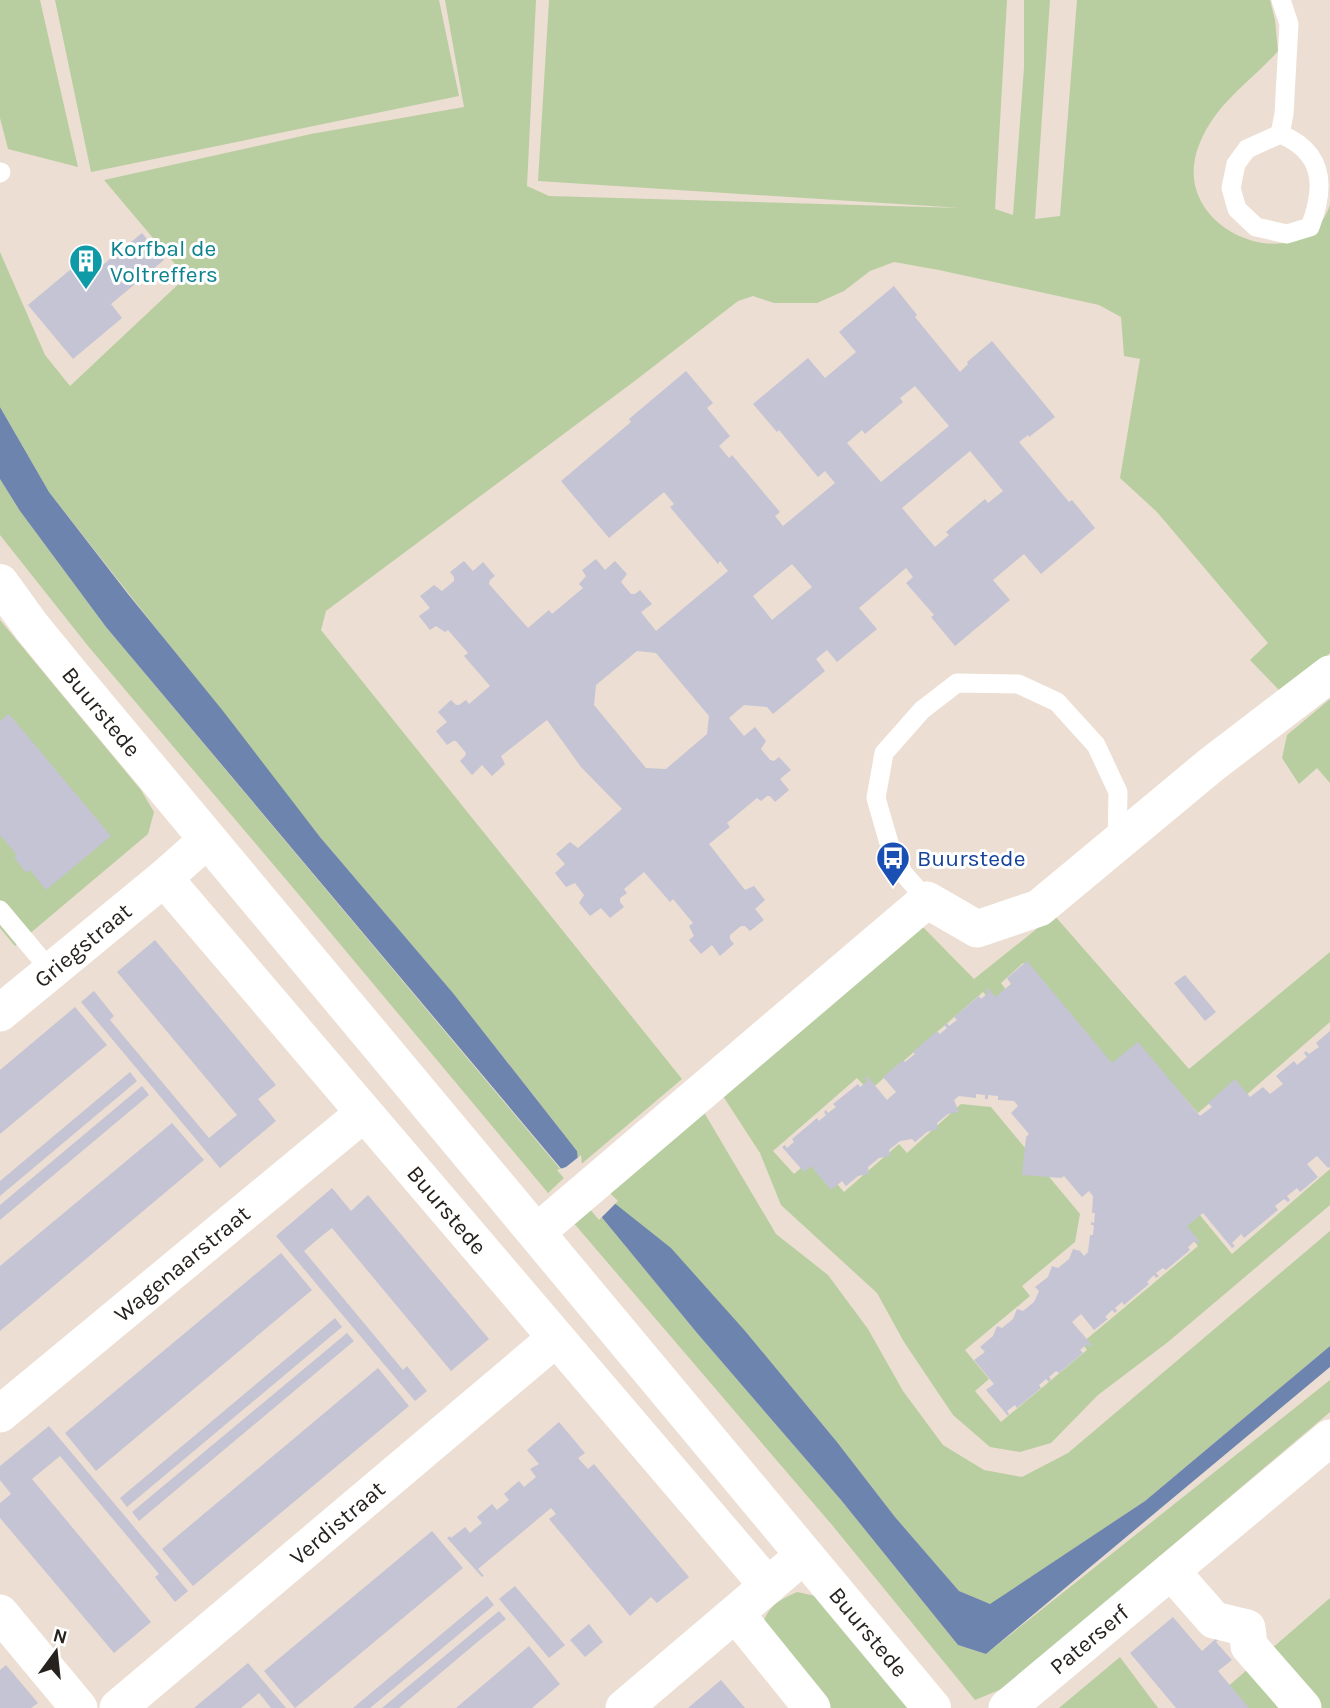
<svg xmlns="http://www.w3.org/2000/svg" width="1330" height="1708" font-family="Karla,sans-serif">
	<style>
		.green { fill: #b8cea0 }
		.water { fill: #6d85ae }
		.pier { fill: #ecded2 }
		.building { fill: #c4c4d4; fill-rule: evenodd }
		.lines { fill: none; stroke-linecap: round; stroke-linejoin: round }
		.service { stroke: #fff; stroke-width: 19 }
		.minor { stroke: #fff; stroke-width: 37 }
		.tertiary { stroke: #fff; stroke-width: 38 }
		.labels { text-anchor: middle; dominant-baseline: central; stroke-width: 6; stroke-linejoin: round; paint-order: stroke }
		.culture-label { font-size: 23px; fill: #0d838f; stroke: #fff; text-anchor: start }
		.street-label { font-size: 23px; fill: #28221e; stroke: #fff }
		.transit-label { font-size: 23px; fill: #164399; stroke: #fff; text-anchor: start }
	</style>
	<rect width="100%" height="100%" fill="#ecded2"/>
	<!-- green -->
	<path class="green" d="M 0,0 L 40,0 L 78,167 L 8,149 L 0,118 Z
		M 55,0 L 439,0 L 459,96 L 91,172 Z
		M 445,0 L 536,0 L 527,186 L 549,196 L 961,208 L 538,181 L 549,0 L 1007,0 L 995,209 L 1013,215 L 1024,68 L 1024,0 L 1050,0 L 1035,219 L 1060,216 L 1077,0 L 1270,0 L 1275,20 L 1278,51 C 1249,84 1217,101 1199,145 C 1165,231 1303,284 1330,205 L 1330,653 L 1282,693 L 1250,660 L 1268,643 L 1157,512 L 1120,478 L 1140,359 L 1124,356 L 1121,317 L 1099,305 L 939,270 L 894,262 L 870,271 L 844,291 L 817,303 L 774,303 L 753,296 L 738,301 L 636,380 L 326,611 L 321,630 L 682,1079 L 579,1166 L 577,1151 L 453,993 L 320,837 L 49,492 L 0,407 L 0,252 L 45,355 L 70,386 L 186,277 L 104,180 L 311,134 L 464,107 Z
		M 0,479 L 20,511 L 106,627 L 566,1176 L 548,1193 L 289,883 L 88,646 L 0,535 Z
		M 0,620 L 141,790 L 154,812 L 148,834 L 15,946 L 0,928 Z
		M 1330,699 L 1330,783 L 1317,768 L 1299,784 L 1282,758 L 1287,735 Z
		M 1054,915 L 1189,1069 L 1330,952 L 1330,1022 L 1245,1096 L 1233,1083 L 1198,1113 L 1137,1044 L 1112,1065 L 1023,963 L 1001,983 L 1007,991 L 993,1003 L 983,992 L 869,1091 L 857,1078 L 773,1151 L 794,1174 L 814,1157 L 844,1192 L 899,1144 L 907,1153 L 961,1104 L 991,1107 L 1080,1214 L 1075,1242 L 1022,1286 L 1030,1296 L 965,1350 L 989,1379 L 975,1391 L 1001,1422 L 1087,1350 L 1082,1343 L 1198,1246 L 1182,1227 L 1199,1214 L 1232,1254 L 1330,1169 L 1330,1205 L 1168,1342 L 1098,1395 L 1051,1443 L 1020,1452 L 990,1447 L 953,1415 L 904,1342 L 877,1293 L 781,1205 L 760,1153 L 721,1093 L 920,924 L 974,979 Z
		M 702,1109 L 776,1234 L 828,1275 L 868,1329 L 903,1391 L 943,1445 L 984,1470 L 1022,1477 L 1068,1453 L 1330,1231 L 1330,1346 L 1145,1501 L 990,1605 L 959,1591 L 895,1517 L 837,1442 L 746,1332 L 633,1219 L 603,1194 Z
		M 590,1203 L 697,1333 L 841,1500 L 958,1645 L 986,1654 L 1330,1380 L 1330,1412 L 1004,1688 L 975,1700 L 832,1525 L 572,1221 Z
		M 797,1592 L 820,1597 L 922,1708 L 831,1708 L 763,1623 C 770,1604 780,1600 797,1592 Z
		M 1330,1598 L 1330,1708 L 1203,1708 Z
		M 1120,1657 L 1158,1708 L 1059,1708 Z"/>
	<!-- water -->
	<path class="water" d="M 0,407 L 49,492 L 128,594 L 223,711 L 320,837 L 453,993 L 577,1151 L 579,1167 L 603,1194 L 671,1248 L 746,1332 L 837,1442 L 895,1517 L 959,1591 L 990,1604 L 1145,1501 L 1330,1346 L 1330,1367 L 986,1654 L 958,1645 L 841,1500 L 697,1333 L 590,1203 L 106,627 L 20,511 L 0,479 Z"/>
	<!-- pier -->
	<path class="pier" d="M 581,1155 L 582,1165 L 618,1201 L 599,1220 L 557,1170 L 566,1167 Z"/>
	<!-- building -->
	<path class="building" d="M 142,233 L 164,260 L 111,304 L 122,318 L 73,359 L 28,305 L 77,264 L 88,277 Z
		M 894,286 L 917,315 L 915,317 L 960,372 L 968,364 L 967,362 L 992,341 L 1027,383 L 1055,417 L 1029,437 L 1028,435 L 1019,442 L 1069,502 L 1072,500 L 1095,528 L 1041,574 L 1024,554 L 993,580 L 1010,600 L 955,646 L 931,617 L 934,615 L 906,583 L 913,577 L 906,568 L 859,608 L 877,629 L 837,662 L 827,650 L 816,659 L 825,671 L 773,714 L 767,707 L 744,705 L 729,718 L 744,736 L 755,727 L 766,741 L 761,749 L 770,760 L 774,761 L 779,757 L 791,770 L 780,779 L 789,790 L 775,802 L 770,796 L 767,796 L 761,801 L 757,798 L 727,823 L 730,827 L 709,844 L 745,890 L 754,886 L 765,900 L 755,909 L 764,920 L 750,931 L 745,926 L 741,926 L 730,935 L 730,939 L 734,944 L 720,956 L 712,945 L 701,954 L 689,940 L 694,936 L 689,926 L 693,923 L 673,899 L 670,902 L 644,872 L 624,889 L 627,893 L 620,898 L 620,902 L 624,907 L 610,918 L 601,908 L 590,916 L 579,903 L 584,895 L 575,883 L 566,887 L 555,873 L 565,864 L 556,854 L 570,842 L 578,848 L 622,809 L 581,767 L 547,720 L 501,756 L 505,764 L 492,776 L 482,765 L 472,775 L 460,761 L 465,756 L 466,753 L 456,741 L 453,741 L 447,745 L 436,731 L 447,722 L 438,712 L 451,700 L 456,705 L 459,705 L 466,700 L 469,704 L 490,686 L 464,656 L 468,653 L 448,630 L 445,632 L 436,626 L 430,630 L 419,616 L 430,608 L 420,596 L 434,585 L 442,591 L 454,581 L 454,577 L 450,572 L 464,561 L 473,571 L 483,562 L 495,576 L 490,580 L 489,584 L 528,628 L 549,610 L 552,614 L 583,588 L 579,584 L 586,576 L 582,570 L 596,559 L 605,570 L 615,561 L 627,574 L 621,582 L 631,594 L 635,594 L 640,590 L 652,604 L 641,612 L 656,631 L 728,571 L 720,561 L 718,564 L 670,507 L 674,504 L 664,492 L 609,538 L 561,481 L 631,422 L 629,419 L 686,371 L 713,403 L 707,408 L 730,436 L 719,446 L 729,458 L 732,455 L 780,512 L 775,516 L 783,526 L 835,483 L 825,471 L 818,477 L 779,430 L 777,432 L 753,404 L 808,358 L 825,378 L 856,352 L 839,332 ZM 915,386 L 949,426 L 881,482 L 847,443 L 862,430 L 865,434 L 903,402 L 900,398 ZM 970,451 L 1003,491 L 988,503 L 985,499 L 946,532 L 949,535 L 935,547 L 902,508 ZM 792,564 L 812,587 L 772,620 L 753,596 ZM 637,651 L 656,653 L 709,716 L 707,734 L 666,769 L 646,768 L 594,705 L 596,685 Z
		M 9,714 L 111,836 L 46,890 L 30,870 L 26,873 L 14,857 L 17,855 L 0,835 L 0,721 Z
		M 155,940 L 276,1085 L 258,1099 L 276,1121 L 220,1168 L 81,1002 L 94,991 L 114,1016 L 110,1020 L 209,1138 L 237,1115 L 117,972 Z
		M 1027,961 L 1112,1063 L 1138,1042 L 1200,1116 L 1212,1107 L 1208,1103 L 1235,1079 L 1250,1097 L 1263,1087 L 1270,1094 L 1283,1084 L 1276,1076 L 1294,1061 L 1297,1065 L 1307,1057 L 1304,1053 L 1306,1051 L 1309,1054 L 1319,1047 L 1316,1043 L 1330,1031 L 1330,1167 L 1328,1168 L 1317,1156 L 1307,1164 L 1318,1177 L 1300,1192 L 1297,1188 L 1287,1196 L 1290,1200 L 1288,1202 L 1284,1199 L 1275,1206 L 1278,1210 L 1244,1238 L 1241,1234 L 1232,1243 L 1235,1246 L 1232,1248 L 1203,1213 L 1187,1226 L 1200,1242 L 1198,1243 L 1195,1241 L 1188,1247 L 1190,1250 L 1166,1270 L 1163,1268 L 1156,1273 L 1159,1276 L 1156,1278 L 1154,1275 L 1147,1282 L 1149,1284 L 1124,1305 L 1122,1302 L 1115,1308 L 1117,1311 L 1115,1313 L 1112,1310 L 1105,1317 L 1108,1319 L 1094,1330 L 1081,1314 L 1072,1322 L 1092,1345 L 1090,1347 L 1088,1344 L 1080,1350 L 1083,1353 L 1059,1373 L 1056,1371 L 1049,1377 L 1051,1379 L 1049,1382 L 1046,1379 L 1039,1385 L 1041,1388 L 1017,1408 L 1015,1405 L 1007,1411 L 1009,1414 L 1008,1416 L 986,1390 L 994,1384 L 974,1360 L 985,1352 L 980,1347 L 993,1336 L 997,1326 L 1002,1328 L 1013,1319 L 1017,1309 L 1023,1311 L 1034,1302 L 1039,1291 L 1035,1287 L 1048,1277 L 1052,1266 L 1058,1268 L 1069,1259 L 1073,1249 L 1080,1251 L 1084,1256 L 1088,1252 L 1090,1235 L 1093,1235 L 1094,1225 L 1091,1225 L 1091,1222 L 1094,1223 L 1095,1213 L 1092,1213 L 1093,1196 L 1089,1191 L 1082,1197 L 1064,1176 L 1061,1178 L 1022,1175 L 1026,1137 L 1029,1134 L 1011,1113 L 1018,1106 L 1014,1101 L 998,1100 L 998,1096 L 988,1095 L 988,1099 L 985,1099 L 985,1095 L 976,1094 L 976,1098 L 959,1096 L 954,1100 L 959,1112 L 948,1114 L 937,1123 L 938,1129 L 927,1132 L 915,1142 L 912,1139 L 900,1141 L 889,1150 L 890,1156 L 879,1158 L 868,1167 L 869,1174 L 858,1176 L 846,1186 L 842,1181 L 831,1190 L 811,1166 L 804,1172 L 782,1147 L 785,1145 L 787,1148 L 794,1142 L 792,1139 L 817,1118 L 819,1121 L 826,1115 L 824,1112 L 826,1110 L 828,1113 L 836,1107 L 833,1104 L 858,1084 L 860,1087 L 868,1081 L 865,1078 L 867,1076 L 887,1100 L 896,1092 L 883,1077 L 903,1060 L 905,1062 L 915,1054 L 913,1052 L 937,1031 L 940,1034 L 947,1028 L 944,1025 L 947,1023 L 949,1026 L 957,1020 L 954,1017 L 979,996 L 981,999 L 988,993 L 986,990 L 988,988 L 995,997 L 1011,984 L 1007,978 Z
		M 1185,975 L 1216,1012 L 1205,1021 L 1174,983 Z
		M 75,1007 L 107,1045 L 0,1134 L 0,1070 Z
		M 130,1072 L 137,1081 L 0,1196 L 0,1181 Z
		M 142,1086 L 149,1095 L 0,1220 L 0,1205 Z
		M 172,1123 L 204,1160 L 0,1331 L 0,1266 Z
		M 332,1188 L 351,1211 L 368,1195 L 489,1339 L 451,1371 L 332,1228 L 318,1239 L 304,1251 L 403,1370 L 407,1366 L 427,1391 L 415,1401 L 276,1236 Z
		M 281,1253 L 312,1290 L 96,1471 L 65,1433 Z
		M 335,1318 L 342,1327 L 127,1507 L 120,1498 Z
		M 347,1333 L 354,1341 L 139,1521 L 132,1512 Z
		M 378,1368 L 409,1406 L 193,1586 L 162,1549 Z
		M 559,1422 L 585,1453 L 578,1458 L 588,1469 L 594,1464 L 689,1577 L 657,1603 L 651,1597 L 630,1616 L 549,1519 L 556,1514 L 551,1508 L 478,1569 L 484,1576 L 482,1577 L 447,1538 L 450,1536 L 451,1538 L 465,1527 L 470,1533 L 482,1523 L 477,1517 L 492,1504 L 497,1510 L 509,1500 L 504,1494 L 519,1481 L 524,1487 L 536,1477 L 530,1469 L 539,1464 L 527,1450 Z
		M 49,1426 L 188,1591 L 175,1602 L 155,1577 L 159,1574 L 60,1456 L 32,1479 L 151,1622 L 114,1653 L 0,1518 L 0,1503 L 11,1494 L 0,1480 L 0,1466 Z
		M 432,1531 L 463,1568 L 295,1708 L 264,1671 Z
		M 515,1586 L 565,1645 L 549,1658 L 499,1599 Z
		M 487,1596 L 494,1605 L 422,1665 L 370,1708 L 353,1708 Z
		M 499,1611 L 506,1619 L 481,1639 L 399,1708 L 382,1708 Z
		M 1173,1617 L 1202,1651 L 1219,1636 L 1220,1638 L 1216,1642 L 1232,1660 L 1218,1671 L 1249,1708 L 1176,1708 L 1130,1653 Z
		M 589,1624 L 603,1642 L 585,1657 L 570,1640 Z
		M 529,1646 L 560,1684 L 532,1708 L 456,1708 Z
		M 248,1663 L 286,1708 L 271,1708 L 259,1693 L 241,1708 L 194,1708 Z
		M 6,1665 L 38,1703 L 31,1708 L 0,1708 L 0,1670 Z
		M 721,1680 L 745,1708 L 688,1708 Z"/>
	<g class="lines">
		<!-- service -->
		<path class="service" d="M 1280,134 C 1324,152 1326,186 1310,227 L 1287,234 L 1256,227 L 1237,209 L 1231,188 L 1236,164 L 1247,149 Z
			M 1280,134 L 1284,114 L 1289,24 L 1281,0
			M 0,173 L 1,172
			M 927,900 L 903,873 L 889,843 L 876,798 L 884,753 L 922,710 L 957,683 L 1018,684 L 1057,702 L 1096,745 L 1118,792 L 1117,843
			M 0,910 L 51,971"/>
		<!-- minor -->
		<g class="minor">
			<path id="s1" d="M 208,839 L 164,878 L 768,1586"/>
			<path id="s2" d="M 0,1013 L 164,878"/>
			<path d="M 536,1233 L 927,900 L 977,929 L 1039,908 L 1211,765 L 1330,674"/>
			<path id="s3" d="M 0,1414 L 364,1113"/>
			<path d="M 1171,1571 L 1214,1620 L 1247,1628 L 1249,1646 L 1303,1708"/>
			<path d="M 0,1613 L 79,1708"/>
			<path d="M 736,1614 L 812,1708"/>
			<path id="s4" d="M 118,1708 L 556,1338"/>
			<path d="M 624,1708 L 804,1555"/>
			<path id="s5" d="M 1007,1708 L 1330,1438"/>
		</g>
		<!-- tertiary -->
		<path class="tertiary" id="s6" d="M 0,583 L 31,626 L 71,675 L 932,1708"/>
	</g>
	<!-- icons -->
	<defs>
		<g id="building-pin" transform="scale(1.75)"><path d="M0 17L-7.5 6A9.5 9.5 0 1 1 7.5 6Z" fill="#0f9aa8" stroke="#fff"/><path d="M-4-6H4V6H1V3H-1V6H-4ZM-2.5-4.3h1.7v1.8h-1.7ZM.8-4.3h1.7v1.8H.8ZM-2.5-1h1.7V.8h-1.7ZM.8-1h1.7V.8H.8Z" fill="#fff"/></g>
		<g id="bus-pin" transform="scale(1.75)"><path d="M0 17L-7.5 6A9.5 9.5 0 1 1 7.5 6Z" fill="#1a4fb4" stroke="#fff"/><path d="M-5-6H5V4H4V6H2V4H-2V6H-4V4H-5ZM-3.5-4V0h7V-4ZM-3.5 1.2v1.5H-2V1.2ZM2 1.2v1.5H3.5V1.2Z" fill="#fff"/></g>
	</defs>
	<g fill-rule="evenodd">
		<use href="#building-pin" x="86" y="261"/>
		<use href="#bus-pin" x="893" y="858"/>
	</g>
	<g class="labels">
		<!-- culture labels -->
		<g class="culture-label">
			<text x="110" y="248">Korfbal de<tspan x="110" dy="26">Voltreffers</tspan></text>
		</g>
		<!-- street labels -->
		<g class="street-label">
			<text stroke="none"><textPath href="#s6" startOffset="164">Buurstede</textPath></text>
			<text stroke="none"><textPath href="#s2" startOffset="107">Griegstraat</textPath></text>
			<text stroke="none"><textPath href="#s1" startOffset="495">Buurstede</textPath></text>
			<text stroke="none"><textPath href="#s3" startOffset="236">Wagenaarstraat</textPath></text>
			<text stroke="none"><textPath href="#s4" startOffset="287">Verdistraat</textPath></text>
			<text stroke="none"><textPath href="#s6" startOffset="1362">Buurstede</textPath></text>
			<text stroke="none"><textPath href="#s5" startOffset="107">Paterserf</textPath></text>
		</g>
		<!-- transit labels -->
		<g class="transit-label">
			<text x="917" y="858">Buurstede</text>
		</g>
	</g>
	<!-- north arrow -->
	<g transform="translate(56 1652) rotate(15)" stroke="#ffffff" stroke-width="5" paint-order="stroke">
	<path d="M0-5L12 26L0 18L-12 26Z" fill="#28221e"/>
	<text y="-10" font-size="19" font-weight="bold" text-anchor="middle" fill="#28221e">N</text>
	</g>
</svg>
